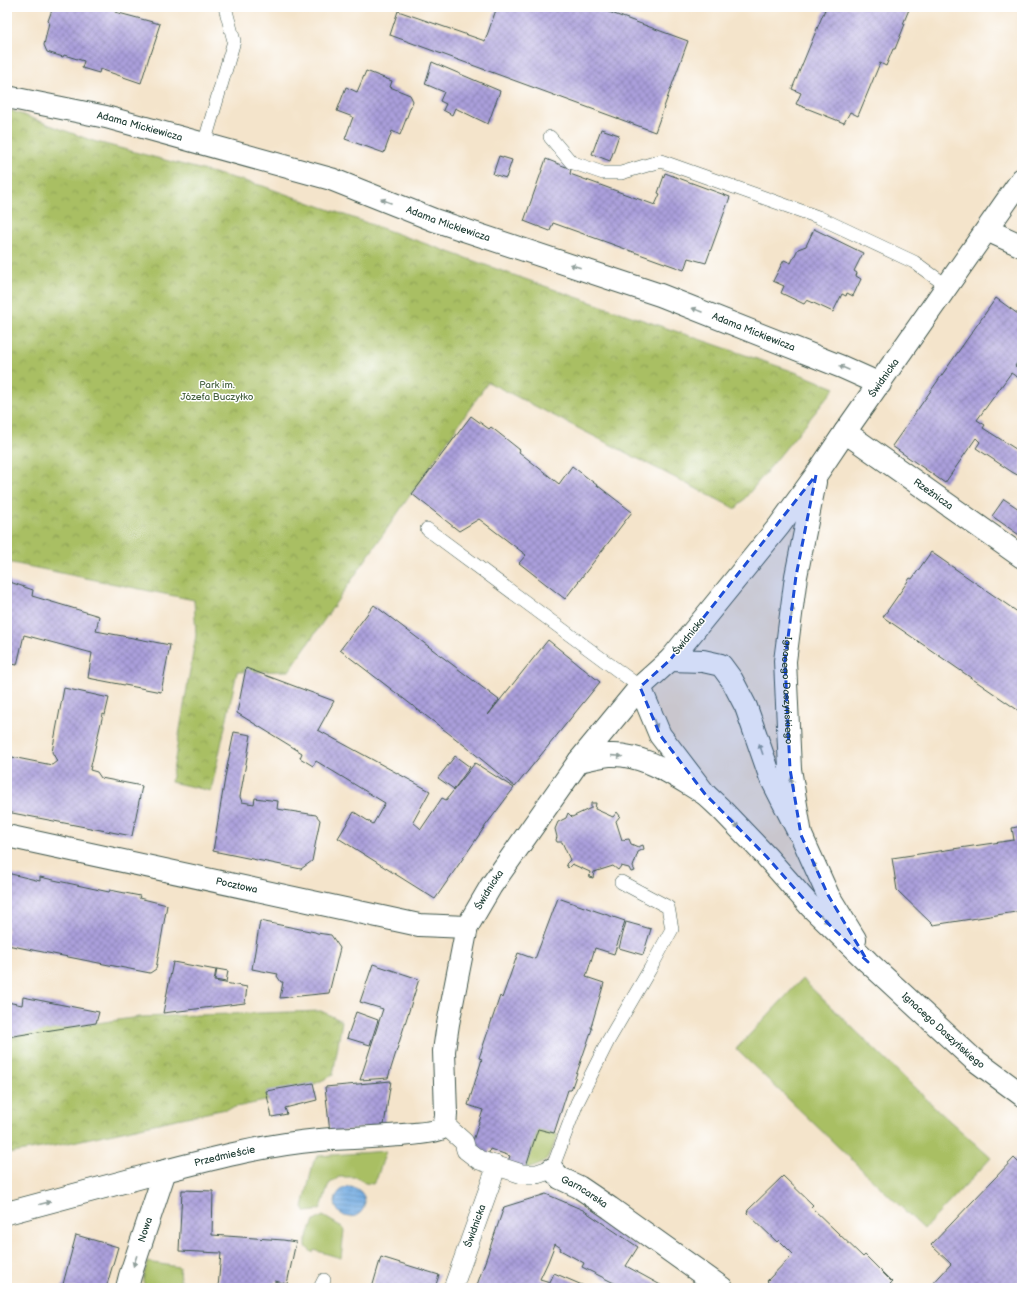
<svg xmlns="http://www.w3.org/2000/svg" width="1029" height="1295" font-family="'Balsamiq Sans',sans-serif">
	<style>
		.green { fill: #a9bf64; stroke: #647e4c }
		.park { fill: url(#park-crowns); stroke: #647e4c }
		.water { fill: url(#water-rules); stroke: #48738a }
		.building { fill: url(#building-cross-hatch) }
		.lines { fill: none; stroke-linecap: round; stroke-linejoin: round }
		.service-casing { stroke: #3f564b; stroke-width: 14 }
		.pedestrian-casing { stroke: #3f564b; stroke-width: 20 }
		.minor-casing { stroke: #3f564b; stroke-width: 24 }
		.tertiary-casing { stroke: #3f564b; stroke-width: 24 }
		.service { stroke: #fff; stroke-width: 13 }
		.pedestrian { stroke: #fff; stroke-width: 19 }
		.minor { stroke: #fff; stroke-width: 22 }
		.tertiary { stroke: #fff; stroke-width: 22 }
		.oneway { fill: #8f9e9a }
		.marked { fill: #1d4ed8; fill-opacity: 0.2; stroke: #1d4ed8; stroke-width: 3; stroke-dasharray: 8 5; stroke-linejoin: round }
		.labels { text-anchor: middle; dominant-baseline: central; stroke-width: 3; stroke-linejoin: round; paint-order: stroke }
		.street-label { font-size: 10px; fill: #1f3d34; stroke: #fff }
		.park-label { font-size: 10px; fill: #486442; stroke: #fff }
	</style>
	<defs>
		<pattern id="park-crowns" width="20" height="18" patternUnits="userSpaceOnUse"><rect width="20" height="18" fill="#a9bf64"/><path d="M2 6a3 3 0 1 1 6 0M12 15a3 3 0 1 1 6 0" fill="none" stroke="#899c53"/></pattern>
		<pattern id="water-rules" width="6" height="5" patternUnits="userSpaceOnUse"><rect width="6" height="5" fill="#70a9e0"/><path d="M0 2.5h6" fill="none" stroke="#5b8bb6"/></pattern>
		<pattern id="building-cross-hatch" width="8" height="8" patternUnits="userSpaceOnUse"><rect width="8" height="8" fill="#aa9fdb"/><path d="M0 0l8 8M0 8l8-8" fill="none" stroke="#8a83b2"/></pattern>
	</defs>
	<rect width="100%" height="100%" fill="#fff"/>
	<filter id="ink" filterUnits="userSpaceOnUse"><feTurbulence type="fractalNoise" baseFrequency=".025" numOctaves="2"/><feDisplacementMap in="SourceGraphic" scale="8" xChannelSelector="R" yChannelSelector="G"/><feConvolveMatrix kernelMatrix="1 2 1 2 8 2 1 2 1" color-interpolation-filters="sRGB"/></filter>
	<filter id="wash" filterUnits="userSpaceOnUse"><feTurbulence type="fractalNoise" baseFrequency=".012" numOctaves="4" result="noise"/><feDisplacementMap in="SourceGraphic" scale="16" xChannelSelector="R" yChannelSelector="G"/><feGaussianBlur stdDeviation="0.9" result="paint"/><feColorMatrix in="noise" values="0 0 0 0 0 0 0 0 0 0 0 0 0 0 0 0 0 1.4 0 .05"/><feComposite in="paint" operator="in"/></filter>
	<g filter="url(#wash)">
		<rect width="100%" height="100%" fill="#f4e4cb"/>
		<!-- green -->
		<path class="green" d="M 802,979 L 941,1113 L 991,1158 L 924,1229 L 736,1049 Z
			M 538,1129 L 558,1135 C 549,1155 549,1165 525,1169 Z
			M 386,1151 L 377,1178 L 373,1184 L 365,1183 L 356,1177 L 339,1177 L 329,1184 L 321,1208 L 315,1211 L 306,1212 L 303,1207 L 314,1160 L 318,1156 Z
			M 323,1216 L 342,1227 L 344,1230 L 341,1258 L 314,1250 L 313,1253 L 306,1247 L 306,1240 L 314,1221 Z
			M 147,1262 L 179,1267 L 180,1281 L 218,1284 L 218,1288 L 146,1288 L 143,1281 Z"/>
		<!-- park -->
		<path class="park" d="M 7,109 L 93,141 L 263,186 L 567,294 L 795,372 L 835,388 L 736,509 L 488,382 L 289,671 L 237,672 L 211,791 L 171,782 L 196,635 L 194,600 L 7,562 Z
			M 321,1011 L 342,1021 L 333,1075 L 290,1096 L 172,1120 L 59,1145 L 7,1154 L 7,1036 L 139,1017 Z"/>
		<!-- water -->
		<path class="water" d="M335 1202a15 15 0 1 1 30 0a15 15 0 1 1-30 0Z"/>
		<g id="blocks">
			<!-- building -->
			<path class="building" d="M 53,7 L 106,7 L 114,9 L 115,12 L 160,24 L 156,36 L 157,36 L 151,54 L 150,54 L 141,83 L 100,69 L 99,73 L 82,68 L 84,61 L 64,55 L 63,57 L 47,52 L 44,45 L 49,22 L 48,21 Z
				M 497,7 L 595,7 L 688,41 L 655,132 L 390,35 L 398,11 L 485,41 Z
				M 826,7 L 910,7 L 903,24 L 905,24 L 895,49 L 893,49 L 886,66 L 880,63 L 858,116 L 850,112 L 844,123 L 796,104 L 801,93 L 792,89 Z
				M 432,62 L 500,91 L 488,124 L 455,108 L 452,115 L 443,110 L 446,104 L 440,101 L 444,92 L 425,84 Z
				M 366,71 L 392,81 L 390,87 L 410,95 L 413,101 L 400,135 L 392,131 L 384,153 L 345,139 L 353,117 L 337,111 L 346,87 L 357,92 Z
				M 601,129 L 619,135 L 610,161 L 592,154 Z
				M 499,156 L 512,160 L 506,178 L 493,174 Z
				M 546,159 L 571,169 L 570,174 L 655,205 L 660,194 L 658,193 L 665,173 L 730,197 L 706,263 L 688,258 L 684,270 L 553,223 L 550,231 L 524,221 Z
				M 814,229 L 863,253 L 854,271 L 857,273 L 856,276 L 861,279 L 853,296 L 847,293 L 846,296 L 842,294 L 833,312 L 807,300 L 804,304 L 781,293 L 784,286 L 773,281 L 784,260 L 791,263 L 798,249 L 806,246 Z
				M 996,298 L 1022,317 L 1022,368 L 1017,364 L 1020,359 L 1015,366 L 1021,370 L 1017,377 L 1011,373 L 977,420 L 985,425 L 983,428 L 1022,453 L 1022,476 L 1021,477 L 1012,472 L 976,448 L 980,442 L 976,438 L 945,483 L 892,446 Z
				M 471,416 L 489,429 L 491,427 L 520,450 L 519,452 L 559,484 L 572,466 L 632,512 L 565,599 L 519,563 L 526,555 L 479,519 L 459,531 L 412,494 Z
				M 1004,499 L 1022,511 L 1022,537 L 992,516 Z
				M 931,552 L 1022,615 L 1022,713 L 883,617 L 910,578 L 912,579 Z
				M 7,579 L 10,580 L 10,582 L 33,590 L 32,596 L 99,616 L 96,631 L 170,645 L 161,692 L 88,678 L 92,653 L 24,635 L 17,665 L 7,663 Z
				M 374,605 L 499,700 L 488,715 L 548,640 L 600,682 L 515,787 L 464,745 L 340,650 Z
				M 246,668 L 334,701 L 318,730 L 430,791 L 413,822 L 421,829 L 442,798 L 446,800 L 475,763 L 514,788 L 486,825 L 435,899 L 338,838 L 354,812 L 373,824 L 385,803 L 316,761 L 313,766 L 300,758 L 302,753 L 237,713 Z
				M 64,688 L 109,698 L 105,715 L 103,714 L 90,770 L 97,772 L 101,778 L 142,786 L 132,836 L 7,812 L 7,756 L 52,765 L 57,761 L 52,752 Z
				M 234,732 L 251,735 L 240,797 L 242,802 L 254,804 L 255,798 L 278,801 L 277,809 L 316,815 L 320,820 L 312,861 L 301,869 L 213,851 L 226,772 Z
				M 455,756 L 470,767 L 454,789 L 438,778 Z
				M 591,803 L 596,803 L 595,809 L 613,817 L 617,812 L 620,816 L 616,821 L 622,840 L 629,839 L 631,844 L 638,847 L 643,845 L 644,849 L 638,852 L 633,867 L 635,871 L 631,872 L 629,868 L 621,866 L 618,870 L 613,866 L 594,872 L 593,878 L 589,877 L 590,872 L 572,864 L 568,868 L 566,864 L 570,860 L 562,842 L 557,842 L 556,840 L 557,837 L 555,829 L 558,822 L 566,818 L 568,813 L 572,817 L 591,808 Z
				M 1022,826 L 1022,911 L 933,925 L 897,890 L 892,858 L 1014,840 L 1012,828 Z
				M 7,873 L 40,881 L 40,877 L 109,892 L 110,890 L 140,896 L 139,898 L 167,905 L 156,969 L 150,973 L 7,945 Z
				M 558,898 L 625,921 L 614,954 L 595,948 L 586,977 L 604,983 L 591,1027 L 592,1029 L 571,1090 L 568,1090 L 554,1133 L 538,1129 L 525,1169 L 507,1164 L 510,1156 L 490,1149 L 488,1157 L 470,1150 L 483,1110 L 468,1105 L 482,1059 L 479,1058 L 500,996 L 502,998 L 518,953 L 535,959 Z
				M 260,921 L 315,932 L 317,933 L 331,935 L 340,948 L 329,993 L 280,998 L 283,982 L 281,982 L 277,976 L 278,974 L 252,969 Z
				M 626,922 L 651,929 L 643,955 L 619,948 Z
				M 173,962 L 216,970 L 214,981 L 247,987 L 245,1003 L 163,1013 Z
				M 373,964 L 419,979 L 388,1078 L 360,1080 L 383,1009 L 360,1002 Z
				M 217,969 L 228,971 L 226,982 L 215,980 Z
				M 23,997 L 99,1012 L 96,1023 L 7,1037 L 7,1002 L 22,1005 Z
				M 356,1012 L 378,1020 L 370,1045 L 347,1038 Z
				M 391,1081 L 384,1125 L 330,1133 L 325,1087 Z
				M 313,1083 L 317,1100 L 285,1108 L 287,1114 L 272,1117 L 266,1091 Z
				M 1014,1158 L 1022,1166 L 1022,1288 L 929,1288 L 951,1264 L 931,1245 Z
				M 783,1176 L 813,1205 L 811,1207 L 863,1257 L 865,1255 L 892,1282 L 890,1284 L 895,1288 L 774,1288 L 767,1281 L 793,1254 L 779,1240 L 777,1242 L 747,1213 L 748,1210 Z
				M 182,1190 L 213,1191 L 212,1235 L 283,1240 L 296,1242 L 287,1284 L 275,1281 L 275,1286 L 261,1286 L 261,1288 L 218,1288 L 221,1253 L 179,1251 Z
				M 546,1194 L 583,1210 L 638,1247 L 626,1266 L 666,1288 L 624,1288 L 582,1267 L 584,1263 L 560,1250 L 561,1248 L 555,1244 L 548,1262 L 540,1279 L 550,1282 L 554,1273 L 589,1288 L 476,1288 L 504,1207 Z
				M 76,1235 L 118,1247 L 106,1288 L 62,1288 Z
				M 381,1257 L 439,1275 L 435,1288 L 372,1288 Z"/>
		</g>
	</g>
	<g filter="url(#ink)">
		<use href="#blocks" fill-opacity="0" stroke="#3f564b" stroke-width="1"/>
		<g class="lines">
			<!-- service casing -->
			<g class="service-casing">
				<path id="service" d="M 550,137 L 571,162 L 603,173 L 621,173 L 661,161 L 818,217 L 914,262 L 947,286
					M 204,144 L 234,41 L 225,7
					M 427,529 L 640,687
					M 552,1169 L 577,1103 L 608,1041 L 650,969 L 672,929 L 668,907 L 621,882
					M 320,1288 L 324,1280"/>
			</g>
			<!-- pedestrian casing -->
			<g class="pedestrian-casing">
				<g id="pedestrian">
					<path d="M 444,1124 L 464,1142 L 466,1150 L 479,1160 L 522,1174 L 537,1174 L 552,1169"/>
					<path id="s1" d="M 453,1288 L 495,1171 L 496,1165"/>
				</g>
			</g>
			<!-- minor casing -->
			<g class="minor-casing">
				<g id="minor">
					<path id="s2" d="M 7,97 L 106,117 L 331,179 L 434,220 L 660,295 L 842,367 L 880,384"/>
					<path d="M 987,230 L 1022,246"/>
					<path id="s3" d="M 845,432 L 1022,557"/>
					<path d="M 670,660 L 703,661 L 721,665 L 732,680 L 746,707 L 770,776 L 798,831"/>
					<path d="M 579,761 C 589,759 599,756 609,755 C 645,753 676,777 705,794"/>
					<path id="s4" d="M 7,836 L 419,925 L 467,927"/>
					<path id="s5" d="M 552,1169 L 560,1178 L 579,1187 L 610,1208 L 722,1288"/>
					<path id="s6" d="M 7,1213 C 56,1200 104,1187 153,1174 C 208,1160 262,1145 319,1140 C 337,1138 433,1136 442,1128 C 445,1125 446,1118 446,1114 L 444,1051 L 448,1024 L 467,927 L 491,886 L 579,761 L 640,687"/>
					<path id="s7" d="M 127,1288 L 130,1276 L 165,1171"/>
				</g>
			</g>
			<!-- tertiary casing -->
			<g class="tertiary-casing">
				<g id="tertiary">
					<path id="s8" d="M 1022,179 L 845,432 L 816,475 L 779,526 L 670,660 L 640,687 L 660,735 L 705,794 L 720,808 L 766,856 L 810,906 L 868,962 L 972,1058 L 1022,1095"/>
					<path id="s9" d="M 815,482 L 796,576 L 785,661 L 790,769 L 801,835 L 828,895 L 855,939"/>
				</g>
			</g>
			<!-- service -->
			<use href="#service" class="service"/>
			<!-- pedestrian -->
			<use href="#pedestrian" class="pedestrian"/>
			<!-- minor -->
			<use href="#minor" class="minor"/>
			<!-- tertiary -->
			<use href="#tertiary" class="tertiary"/>
		</g>
		<!-- one-way arrows -->
		<defs><path id="oneway-solid" d="M-6-.8H1V-3.2L6.5 0L1 3.2V.8H-6Z"/></defs>
		<g class="oneway">
			<use href="#oneway-solid" transform="translate(386 201) rotate(-159)"/>
			<use href="#oneway-solid" transform="translate(575 266) rotate(-162)"/>
			<use href="#oneway-solid" transform="translate(697 310) rotate(-158)"/>
			<use href="#oneway-solid" transform="translate(844 368) rotate(-157)"/>
			<use href="#oneway-solid" transform="translate(792 612) rotate(-82)"/>
			<use href="#oneway-solid" transform="translate(655 723) rotate(69)"/>
			<use href="#oneway-solid" transform="translate(761 749) rotate(-109)"/>
			<use href="#oneway-solid" transform="translate(617 756) rotate(4)"/>
			<use href="#oneway-solid" transform="translate(792 783) rotate(-99)"/>
			<use href="#oneway-solid" transform="translate(735 824) rotate(46)"/>
			<use href="#oneway-solid" transform="translate(815 867) rotate(-115)"/>
			<use href="#oneway-solid" transform="translate(824 919) rotate(44)"/>
			<use href="#oneway-solid" transform="translate(45 1203) rotate(-15)"/>
			<use href="#oneway-solid" transform="translate(135 1261) rotate(108)"/>
		</g>
	</g>
	<!-- marked area -->
	<path class="marked" d="M 816,475 L 796,576 L 785,661 L 790,769 L 801,835 L 828,895 L 868,962 L 810,906 L 766,856 L 705,794 L 660,735 L 640,687 L 670,660 Z"/>
	<g class="labels">
		<!-- street labels -->
		<g class="street-label">
			<text stroke="none"><textPath href="#s2" startOffset="136">Adama Mickiewicza</textPath></text>
			<text stroke="none"><textPath href="#s2" startOffset="460">Adama Mickiewicza</textPath></text>
			<text stroke="none"><textPath href="#s2" startOffset="784">Adama Mickiewicza</textPath></text>
			<text transform="translate(884 378) rotate(-55)">Świdnicka</text>
			<text stroke="none"><textPath href="#s3" startOffset="108">Rzeźnicza</textPath></text>
			<text transform="translate(689 636) rotate(-51)">Świdnicka</text>
			<text stroke="none"><textPath href="#s9" startOffset="211">Ignacego Daszyńskiego</textPath></text>
			<text stroke="none"><textPath href="#s4" startOffset="235">Pocztowa</textPath></text>
			<text stroke="none"><textPath href="#s6" startOffset="692">Świdnicka</textPath></text>
			<text stroke="none"><textPath href="#s8" startOffset="1099">Ignacego Daszyńskiego</textPath></text>
			<text stroke="none"><textPath href="#s6" startOffset="225">Przedmieście</textPath></text>
			<text stroke="none"><textPath href="#s5" startOffset="40">Garncarska</textPath></text>
			<text stroke="none"><textPath href="#s1" startOffset="66">Świdnicka</textPath></text>
			<text stroke="none"><textPath href="#s7" startOffset="61">Nowa</textPath></text>
		</g>
		<!-- park labels -->
		<g class="park-label">
			<text x="217" y="385">Park im.<tspan x="217" dy="12">Józefa Buczyłko</tspan></text>
		</g>
	</g>
	<!-- margin -->
	<rect width="1029" height="1295" fill="none" stroke="#fff" stroke-width="24"/>
</svg>
